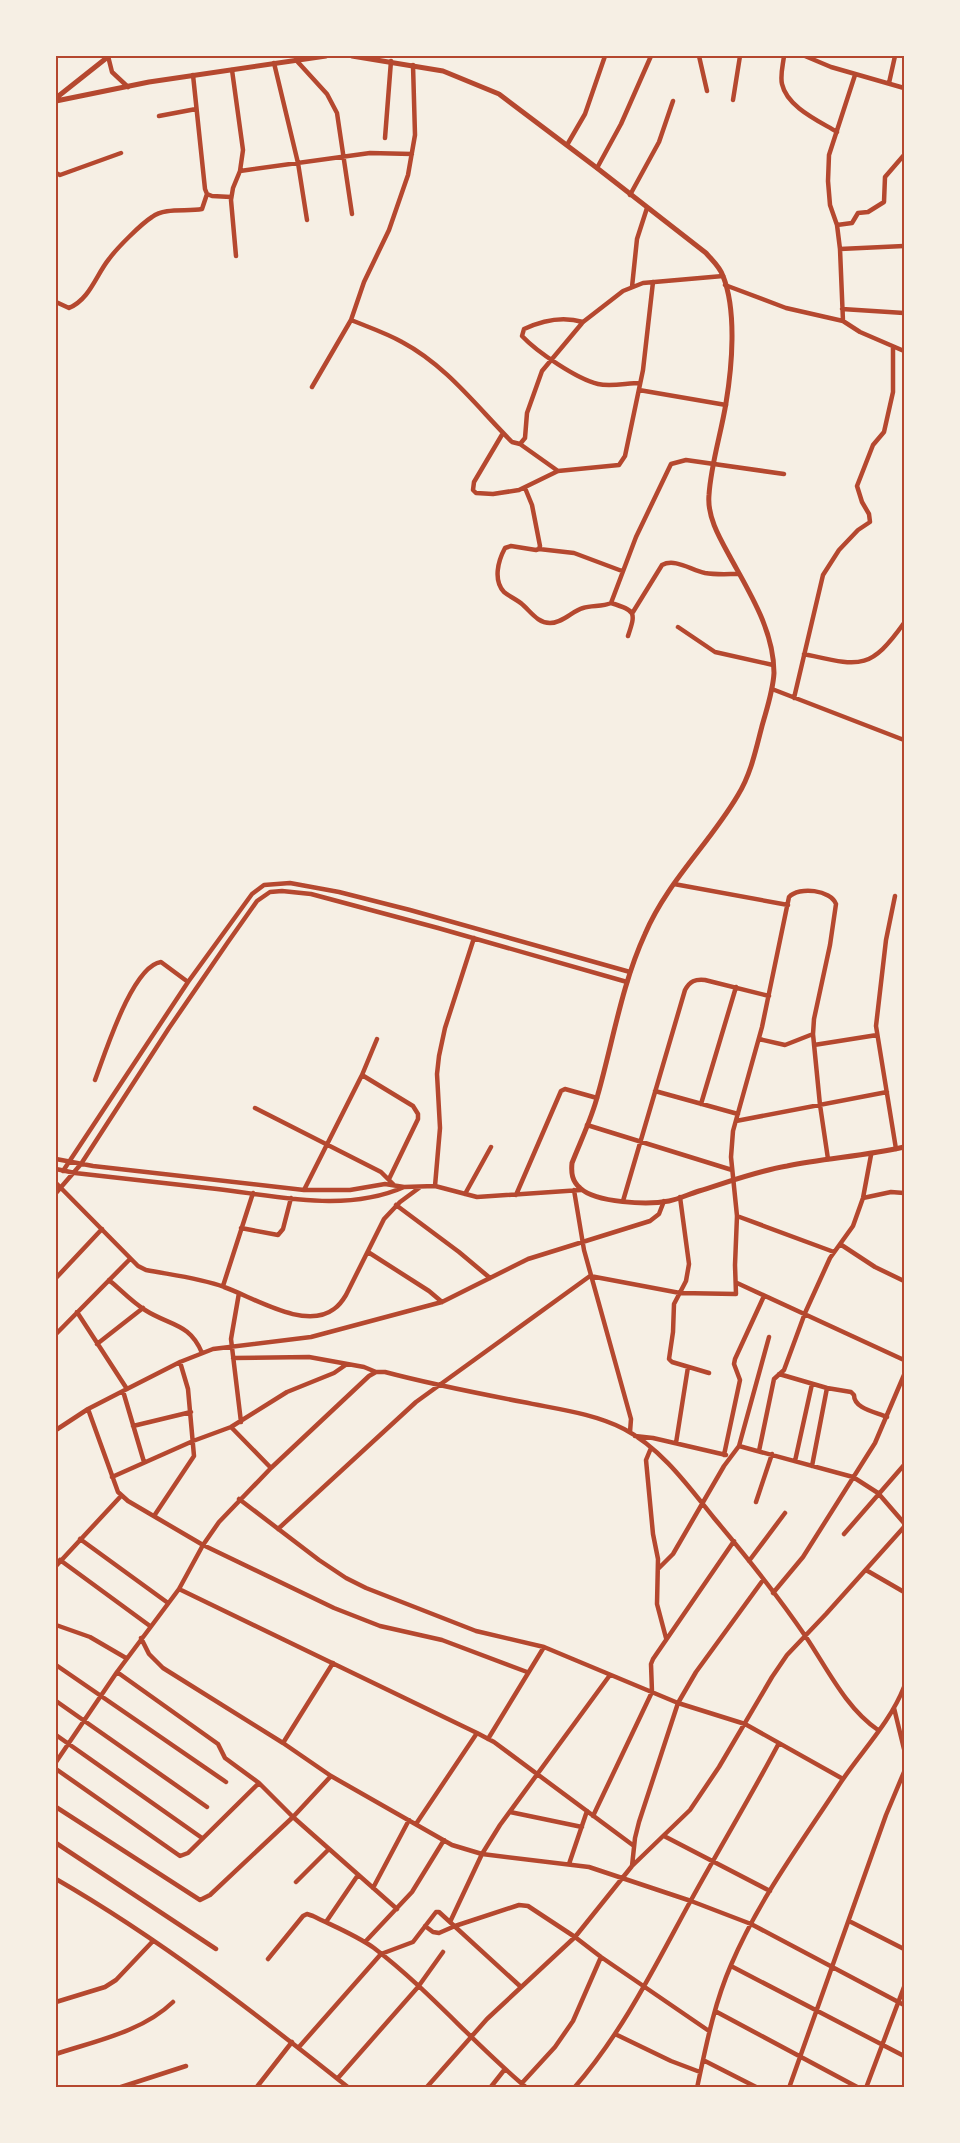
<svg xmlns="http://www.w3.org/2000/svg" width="960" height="2143" font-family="'IBM Plex Serif',serif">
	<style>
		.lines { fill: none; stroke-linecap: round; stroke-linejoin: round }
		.minor { stroke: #b5482f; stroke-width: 4.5 }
		.tertiary { stroke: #b5482f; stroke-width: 5 }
		.neatline { fill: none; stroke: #b5482f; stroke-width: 2 }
	</style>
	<rect width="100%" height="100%" fill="#f6efe4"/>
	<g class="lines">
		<!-- minor -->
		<path class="minor" d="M 108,56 L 112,72 L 128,87
			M 699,56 L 707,91
			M 784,56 C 783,65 780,75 782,84 C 787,107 819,121 837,132
			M 805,56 L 831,67 L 904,88
			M 296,60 L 327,94 L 337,113 L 352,214
			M 274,63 L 298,163 L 307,220
			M 232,70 L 243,150 L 240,171 L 233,188 L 231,200 L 236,256
			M 193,75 L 205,189 L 207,194 L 212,196 L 231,197
			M 855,75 L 829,155 L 828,181 L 830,205 L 837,225 L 840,249 L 843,321 L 860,332 L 904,351
			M 889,83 L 895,56
			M 733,100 L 740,56
			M 159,116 L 196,109
			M 385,138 L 391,61
			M 567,145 L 585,114 L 605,56
			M 597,168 L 621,124 L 651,56
			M 240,171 L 370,153 L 412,154
			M 56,173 L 60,175 L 121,153
			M 630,195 L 659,142 L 673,101
			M 837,225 L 852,223 L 858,213 L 868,212 L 884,202 L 885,177 L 904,155
			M 840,249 L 904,246
			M 725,285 L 786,308 L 843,321
			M 632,287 L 637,239 L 647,208
			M 56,302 L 69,308 C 90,299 96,275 109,259 C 117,248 141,224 152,217 C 165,207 187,212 202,209 L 207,194
			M 842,309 L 904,313
			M 351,320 C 368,327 386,333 402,342 C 447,366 477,407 512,442 L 520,444 L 525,438 L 527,413 L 542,371 L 583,322 L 623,291 L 643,283 L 723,276
			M 583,322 C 563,316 543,320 524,329 L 522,336 C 537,352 577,379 598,384 C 611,387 627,383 640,383
			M 312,387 L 351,320 L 364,282 L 389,230 L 408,175 L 415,135 L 413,65
			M 639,390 L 726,405
			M 503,433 L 474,482 L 473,490 L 476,493 L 493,494 L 519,490 L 558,471 L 619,465 L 625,456 L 643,370 L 653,282
			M 520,444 L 558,471
			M 525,488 L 532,505 L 540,546 L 539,549 L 536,550 L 511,546 L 505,548 C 498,561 493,580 504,592 C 510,597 518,600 523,605 C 531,612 538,623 550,623 C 563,623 572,611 583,608 C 592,605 602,607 611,603 L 636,537 L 671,464 L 686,460 L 784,474
			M 539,549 L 574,553 L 622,571
			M 611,603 C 636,611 636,612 628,636
			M 633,612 L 662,565 C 675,558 691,570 705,573 C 716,575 728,574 739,574
			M 678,627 L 715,652 L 773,665
			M 804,654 C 859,666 869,672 904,623
			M 772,689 L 904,740
			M 794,698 L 823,575 L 839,550 L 858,530 L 870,522 L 869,514 L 862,502 L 857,486 L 873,445 L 884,432 L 893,392 L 893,347
			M 674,884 L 788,905
			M 895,896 L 886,940 L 876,1026 L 896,1149
			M 759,1039 L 785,1045 L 813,1034
			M 814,1045 L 877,1035
			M 362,1075 L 413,1106 L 418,1114 L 418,1119 L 389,1179
			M 95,1080 C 105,1054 132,966 161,962 L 188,982
			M 655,1091 L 738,1114
			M 701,1104 L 736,987
			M 255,1108 L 381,1172 L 394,1185
			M 736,1121 L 887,1092
			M 587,1125 L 732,1170
			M 56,1159 L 93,1166 L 304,1190 L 350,1190 L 385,1184 L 404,1187 L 435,1186 L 477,1197 L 581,1190
			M 56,1169 L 75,1173 C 122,1178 170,1184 217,1189 C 278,1196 346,1213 404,1187
			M 63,1171 L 188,982 L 252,894 L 264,885 L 290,883 L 339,892 L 410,910 L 630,972
			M 56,1183 L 138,1266 L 146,1270 C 172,1275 200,1278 224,1287 C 253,1297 305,1331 334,1309 C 340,1305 343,1300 346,1295 L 384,1219 L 400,1202 L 419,1188
			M 435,1186 L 440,1128 L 437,1074 L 439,1056 L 445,1028 L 474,938
			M 304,1190 L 362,1075 L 377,1039
			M 574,1190 L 584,1250 L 631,1419 L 630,1432
			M 56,1193 L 81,1164 L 169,1028 L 228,942 L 257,901 L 270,892 L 282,891 L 311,894 L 438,928 L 627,982
			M 465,1194 L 491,1147
			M 516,1195 L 561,1091 L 565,1089 L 597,1098
			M 680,1197 L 689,1264 L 686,1281 L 674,1304 L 673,1332 L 669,1359 L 672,1362 L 709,1373
			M 863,1198 L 891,1192 L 904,1193
			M 623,1201 L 685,990 C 690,981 695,979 705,980 L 769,996
			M 396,1205 L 459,1252 L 490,1278
			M 737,1216 L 834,1252
			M 241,1228 L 278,1235 L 283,1229 L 291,1198
			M 840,1244 L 875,1267 L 904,1281
			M 368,1252 L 429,1291 L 442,1302
			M 56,1278 L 102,1229
			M 109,1280 C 121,1290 132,1302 145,1310 C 170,1326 190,1323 202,1353
			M 737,1283 L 904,1360
			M 223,1286 L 253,1193
			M 239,1293 L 231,1339 L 241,1422
			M 77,1312 L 127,1389
			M 56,1334 L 130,1259
			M 97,1344 L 143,1308
			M 233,1358 L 309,1357 L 364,1367 L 376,1372 L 385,1372 C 430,1384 476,1393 523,1402 C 556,1409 593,1413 624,1429 C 661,1448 689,1487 714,1518 C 746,1556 778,1596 806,1637 C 828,1670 846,1708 878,1730
			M 779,1374 L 827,1388 L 851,1392 L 854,1395 C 854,1409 876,1412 887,1417
			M 123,1391 L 144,1462
			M 88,1409 L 118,1492 L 128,1501 L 203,1545 L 334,1608 L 380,1626 L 442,1640 L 527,1672
			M 133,1426 L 191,1412
			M 231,1427 L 271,1468
			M 56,1430 L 88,1409 L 123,1391 L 180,1362 L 213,1349 L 311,1337 L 442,1302 L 528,1259 L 650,1221 L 659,1214 L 664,1201
			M 635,1436 L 653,1438 L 726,1455
			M 676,1443 L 688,1367
			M 739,1446 L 853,1477 L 878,1493 L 904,1523
			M 651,1448 L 646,1460 L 653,1534 L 658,1559 L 657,1604 L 666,1638
			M 759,1451 L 774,1379 L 784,1370 L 805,1313 L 830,1258 L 853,1226 L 863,1198 L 871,1155
			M 724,1455 L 740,1380 L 734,1364 L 735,1359 L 764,1296
			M 795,1461 L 812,1384
			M 812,1466 L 827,1388
			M 112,1477 L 193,1441 L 231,1427 L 287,1392 L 334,1373 L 347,1364
			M 239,1499 L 319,1560 L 346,1578 L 366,1588 L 476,1631 L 544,1647 L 678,1703 L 745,1724 L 843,1779
			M 756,1502 L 772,1454
			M 154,1516 L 194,1456 L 188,1389 L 180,1362
			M 278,1529 L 416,1402 L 590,1276 L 680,1293 L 736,1294 L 735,1265 L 737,1216 L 731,1157 L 733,1131 L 762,1027 L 789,897 C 799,886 831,890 836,904 L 830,945 L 814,1019 L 813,1034 L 820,1105 L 828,1159
			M 844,1534 L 904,1465
			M 80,1539 L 168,1603
			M 60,1560 L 150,1626
			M 749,1561 L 785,1513
			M 56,1566 L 121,1496
			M 658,1569 L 673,1554 L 724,1466 L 739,1446 L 769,1337
			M 866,1570 L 904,1592
			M 179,1589 L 477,1733 L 494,1742 L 634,1846
			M 773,1593 L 803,1557 L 875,1443 L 904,1375
			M 56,1625 L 90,1637 L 126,1658
			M 141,1638 L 149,1654 L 163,1668 L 283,1743 L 331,1776 L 452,1845 L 482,1854 L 589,1867 L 691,1901 L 751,1924 L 904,2005
			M 56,1665 L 226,1782
			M 117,1672 L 218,1744 L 225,1758 L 259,1783 L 293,1817 L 397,1909
			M 56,1701 L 207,1807
			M 894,1708 L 904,1749
			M 56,1735 L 202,1838
			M 488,1739 L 544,1647
			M 283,1743 L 333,1663
			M 56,1762 L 117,1672 L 179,1589 L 203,1545 L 219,1522 L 271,1468 L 369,1376 L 376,1372
			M 56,1769 L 180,1856 L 188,1853 L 259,1783
			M 56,1807 L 200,1900 L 210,1895 L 293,1817 L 331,1776
			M 510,1812 L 582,1827
			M 593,1816 L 652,1692 L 651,1664 L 653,1659 L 734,1541
			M 416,1824 L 477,1733
			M 664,1836 L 770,1891
			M 56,1843 L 216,1949
			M 569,1864 L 587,1811
			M 632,1866 L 635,1838 L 639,1822 L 678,1703 L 696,1672 L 763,1580
			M 56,1879 C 160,1939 255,2013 349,2088
			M 296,1882 L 329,1849
			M 373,1888 L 409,1820
			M 849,1921 L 904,1949
			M 326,1922 L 358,1875
			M 450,1922 L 482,1854 L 500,1825 L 610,1675
			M 425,1926 L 433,1932 L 439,1933 L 455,1926 L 519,1905 L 528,1906 L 575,1937 L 601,1957 L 709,2031
			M 365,1942 L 412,1892 L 444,1840
			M 268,1959 L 303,1916 L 307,1914 L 313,1916 C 333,1926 356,1935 374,1948 C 429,1990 474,2044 527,2088
			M 731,1966 L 904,2056
			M 56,2002 L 105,1987 L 116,1980 L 153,1941
			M 715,2011 L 859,2088
			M 615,2034 L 671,2061 L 700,2072
			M 299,2047 L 381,1954 L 413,1942 L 436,1912 L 439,1912 L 521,1987
			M 56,2054 C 95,2041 142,2032 173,2002
			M 703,2060 L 758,2088
			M 338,2078 L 418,1987 L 443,1952
			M 522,2083 L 555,2047 L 573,2021 L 601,1957
			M 118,2088 L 186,2066
			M 256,2088 L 292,2042
			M 426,2088 L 487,2019 L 575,1937 L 632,1866 L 690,1810 L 719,1767 L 772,1677 L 787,1655 L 826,1614 L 904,1527
			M 490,2088 L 505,2069
			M 574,2088 C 623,2032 655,1966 690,1902 C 719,1849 751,1796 779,1743
			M 697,2088 C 706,2046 714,2004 731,1965 C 758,1901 801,1843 839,1785 C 860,1753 890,1723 904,1687
			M 789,2088 L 886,1815 L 904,1772
			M 866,2088 L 904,1987"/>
		<!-- tertiary -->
		<path class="tertiary" d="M 352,56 L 443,71 L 499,94 L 597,168 L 706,253 C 712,260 720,267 723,276 C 737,311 732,367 726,403 C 721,434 711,464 709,495 C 707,516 719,537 729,555 C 749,592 774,630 774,673 C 773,691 767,708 762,726 C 756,749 751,774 738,795 C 710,843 667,882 645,934 C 622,984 613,1041 598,1094 C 592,1118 581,1140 572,1163 C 571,1173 572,1181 580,1188 C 596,1203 648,1205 669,1201 C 679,1199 689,1194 699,1191 C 728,1182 757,1171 787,1166 C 826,1158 866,1156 904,1147
			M 56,98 L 109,56
			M 56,101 L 149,82 L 326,56"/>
	</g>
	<!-- border -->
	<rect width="960" height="2143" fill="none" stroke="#f6efe4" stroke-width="114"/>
	<rect x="57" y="57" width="846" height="2029" class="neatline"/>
</svg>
